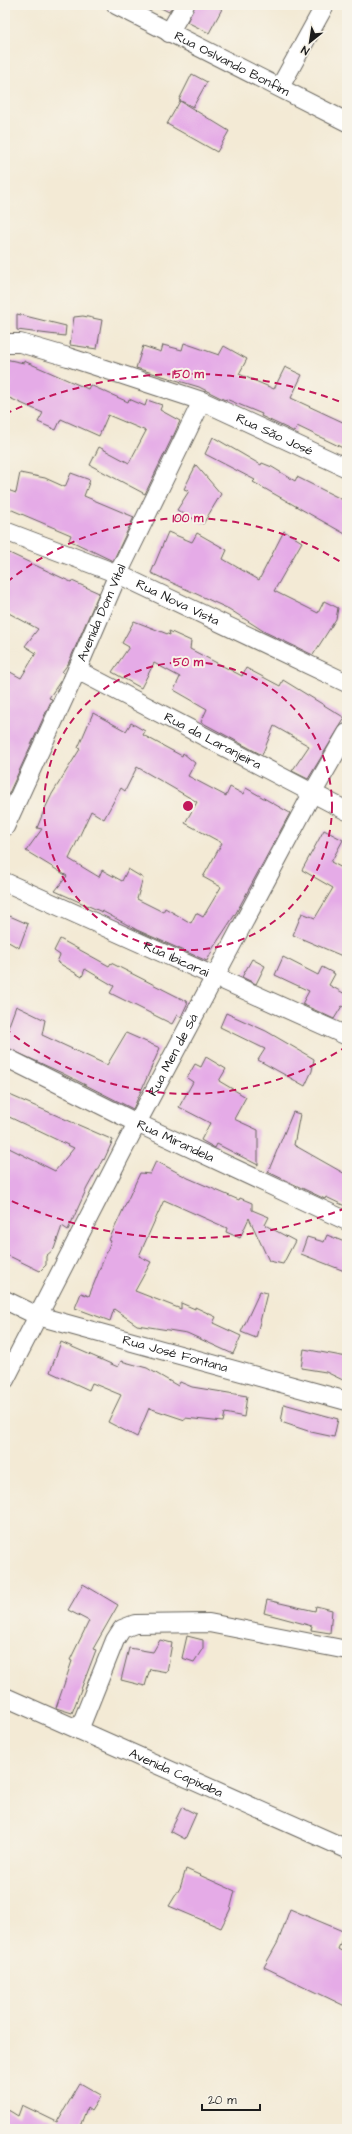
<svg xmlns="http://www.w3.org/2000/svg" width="352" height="2134" font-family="'Architects Daughter',sans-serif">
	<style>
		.building { fill: #e5abe7; fill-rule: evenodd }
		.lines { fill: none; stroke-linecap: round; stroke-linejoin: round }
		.street-casing { stroke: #67645d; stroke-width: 20 }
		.street { stroke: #fff; stroke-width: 18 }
		.ring { fill: none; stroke: #c2185b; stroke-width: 2; stroke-dasharray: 7 5 }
		.labels { text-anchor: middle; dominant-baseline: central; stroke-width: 4; stroke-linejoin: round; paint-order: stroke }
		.street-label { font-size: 13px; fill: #1c1c1c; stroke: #f7f3e8 }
		.centre { fill: #c2185b; stroke: #f7f3e8; stroke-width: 2 }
		.ring-label { font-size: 12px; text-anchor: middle; font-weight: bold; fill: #c2185b; stroke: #f7f3e8; stroke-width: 4; stroke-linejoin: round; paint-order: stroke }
	</style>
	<rect width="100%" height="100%" fill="#f7f3e8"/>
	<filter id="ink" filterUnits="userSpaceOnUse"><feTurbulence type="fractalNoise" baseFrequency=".025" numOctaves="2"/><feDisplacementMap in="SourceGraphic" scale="8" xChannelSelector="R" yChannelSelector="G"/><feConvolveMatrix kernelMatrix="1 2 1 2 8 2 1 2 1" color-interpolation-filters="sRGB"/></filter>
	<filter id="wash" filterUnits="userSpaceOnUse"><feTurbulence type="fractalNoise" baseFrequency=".012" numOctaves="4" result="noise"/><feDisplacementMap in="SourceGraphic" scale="16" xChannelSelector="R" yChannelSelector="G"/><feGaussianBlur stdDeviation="0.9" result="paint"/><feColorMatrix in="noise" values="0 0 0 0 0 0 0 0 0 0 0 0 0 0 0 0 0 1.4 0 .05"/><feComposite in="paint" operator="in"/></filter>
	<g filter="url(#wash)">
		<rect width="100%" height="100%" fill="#f3ead5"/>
		<g id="blocks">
			<!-- building -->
			<path class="building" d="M 155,5 L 173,5 L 169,12 Z
				M 195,5 L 213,5 L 222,9 L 209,33 L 187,22 Z
				M 192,74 L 207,82 L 193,107 L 179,100 Z
				M 180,101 L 229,131 L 217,152 L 167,124 Z
				M 17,314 L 66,326 L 65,336 L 17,330 Z
				M 83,316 L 102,320 L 97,349 L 70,345 L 74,317 Z
				M 184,343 L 219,355 L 224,346 L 247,359 L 239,374 L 274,389 L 285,367 L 302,375 L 291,398 L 347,424 L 347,450 L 297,426 L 295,432 L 261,416 L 262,414 L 226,399 L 225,400 L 199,387 L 136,368 L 143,346 L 161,352 L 163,345 L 182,350 Z
				M 5,359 L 24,363 L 24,361 L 88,389 L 90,385 L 128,402 L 129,399 L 145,406 L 147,400 L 162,405 L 160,410 L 180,421 L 173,437 L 171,436 L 172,438 L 145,494 L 90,465 L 99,447 L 129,463 L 146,431 L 108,415 L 99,436 L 61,419 L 56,430 L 38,422 L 43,413 L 5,396 Z
				M 213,437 L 261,465 L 262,463 L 272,467 L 295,481 L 297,477 L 347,502 L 347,535 L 253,482 L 255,480 L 205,454 Z
				M 196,465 L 221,494 L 203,524 L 177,510 L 189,491 L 184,489 Z
				M 20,473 L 45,478 L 65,487 L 71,473 L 90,480 L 84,496 L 134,517 L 113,561 L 69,540 L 71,535 L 5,507 L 5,489 L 16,493 Z
				M 284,531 L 302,542 L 274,591 L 318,613 L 324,601 L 338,608 L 336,619 L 313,655 L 265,632 L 229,609 L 151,573 L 168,532 L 192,542 L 197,533 L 227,550 L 223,559 L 259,580 Z
				M 5,551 L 71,582 L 72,581 L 99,593 L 68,664 L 62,672 L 64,673 L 61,680 L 49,698 L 52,699 L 5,802 L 5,669 L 21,678 L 36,653 L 25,646 L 38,629 L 5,611 Z
				M 134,621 L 170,635 L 169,631 L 191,641 L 190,649 L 242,676 L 246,668 L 280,686 L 283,680 L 345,718 L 308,779 L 292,771 L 309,746 L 274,726 L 262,755 L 201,722 L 207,709 L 174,690 L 180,677 L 154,663 L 141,688 L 112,672 L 129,647 L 122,643 Z
				M 93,713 L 126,731 L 131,723 L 145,731 L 143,735 L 182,756 L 183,753 L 195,763 L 188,776 L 226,796 L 230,787 L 243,794 L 246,788 L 290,813 L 236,913 L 211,951 L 212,951 L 207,961 L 137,930 L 102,911 L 102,912 L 55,891 L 67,876 L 26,851 L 42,829 L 37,828 L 43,813 L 52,794 L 80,749 L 78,748 ZM 137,767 L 197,802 L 185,823 L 222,843 L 203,877 L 221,887 L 203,917 L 196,913 L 191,923 L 165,908 L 163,912 L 137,899 L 143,878 L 128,869 L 122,881 L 102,870 L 99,877 L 69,859 L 91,811 L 104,819 L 121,788 L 125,791 Z
				M 324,830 L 343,840 L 331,862 L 344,869 L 347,863 L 347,958 L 293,935 L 302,913 L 315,918 L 333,888 L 302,870 Z
				M 5,914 L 28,924 L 19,948 L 5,940 Z
				M 60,939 L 109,966 L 111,963 L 188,1002 L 181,1017 L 177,1015 L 172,1024 L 110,993 L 114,986 L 85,969 L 82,977 L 57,962 L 60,955 L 54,951 Z
				M 283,957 L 318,975 L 322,967 L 335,974 L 329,985 L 347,995 L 347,1008 L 342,1006 L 334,1019 L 302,1004 L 309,991 L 275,975 Z
				M 252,959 L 265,966 L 256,984 L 242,977 Z
				M 16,1006 L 45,1020 L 42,1035 L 107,1065 L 126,1033 L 160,1048 L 133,1109 L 62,1073 L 5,1047 L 5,1036 Z
				M 226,1013 L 266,1031 L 314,1059 L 312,1071 L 305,1086 L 258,1060 L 265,1049 L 220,1027 Z
				M 206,1057 L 226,1069 L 219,1081 L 246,1097 L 234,1119 L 258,1130 L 258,1165 L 217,1144 L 215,1148 L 201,1140 L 210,1123 L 179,1107 L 193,1082 L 187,1078 L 195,1064 L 201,1067 Z
				M 5,1093 L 113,1140 L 104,1160 L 103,1159 L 87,1188 L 68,1230 L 62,1226 L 54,1249 L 46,1256 L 46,1265 L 40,1271 L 5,1254 L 5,1146 L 55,1171 L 74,1148 L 5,1115 Z
				M 293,1112 L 300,1114 L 294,1145 L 347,1175 L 347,1207 L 326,1197 L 325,1199 L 268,1172 Z
				M 156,1161 L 188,1178 L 239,1200 L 240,1198 L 252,1203 L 252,1210 L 269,1217 L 265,1225 L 295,1241 L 283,1264 L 269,1261 L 249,1218 L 240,1238 L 226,1232 L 227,1228 L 164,1200 L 139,1256 L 151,1262 L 135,1291 L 181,1309 L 181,1303 L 195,1309 L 195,1307 L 216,1317 L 213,1323 L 241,1336 L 233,1354 L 187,1333 L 137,1325 L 114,1309 L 110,1321 L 75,1308 L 81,1293 L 89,1296 L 111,1241 L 109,1240 L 140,1173 L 150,1174 Z
				M 327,1235 L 347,1243 L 347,1272 L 301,1254 L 307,1237 L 324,1242 Z
				M 260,1291 L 267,1293 L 256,1338 L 241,1332 Z
				M 61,1342 L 118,1367 L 121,1361 L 147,1368 L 178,1386 L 180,1382 L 192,1387 L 247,1396 L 244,1417 L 225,1413 L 223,1422 L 185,1418 L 185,1420 L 149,1408 L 137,1437 L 108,1422 L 121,1395 L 92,1383 L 89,1390 L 50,1372 Z
				M 304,1349 L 347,1357 L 347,1382 L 326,1372 L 301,1368 Z
				M 284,1404 L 338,1419 L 334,1437 L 311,1432 L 281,1422 Z
				M 83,1584 L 118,1605 L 93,1649 L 96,1650 L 72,1713 L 56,1708 L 72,1661 L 70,1660 L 89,1621 L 68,1610 Z
				M 267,1600 L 315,1611 L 316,1606 L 332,1610 L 330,1633 L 311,1630 L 312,1626 L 264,1613 Z
				M 187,1636 L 203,1640 L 203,1648 L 194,1662 L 182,1658 Z
				M 160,1640 L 172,1643 L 167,1672 L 150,1669 L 145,1686 L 121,1680 L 129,1648 L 153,1652 Z
				M 182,1807 L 196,1814 L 185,1839 L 170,1831 Z
				M 186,1869 L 235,1891 L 230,1910 L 221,1928 L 169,1906 L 180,1888 Z
				M 290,1909 L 345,1932 L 338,1949 L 347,1954 L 347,2007 L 264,1967 L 278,1942 Z
				M 80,2083 L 101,2095 L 91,2111 L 87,2108 L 79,2129 L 5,2129 L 5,2108 L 18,2116 L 22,2105 L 57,2122 Z"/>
		</g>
	</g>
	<g filter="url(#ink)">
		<use href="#blocks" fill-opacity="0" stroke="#67645d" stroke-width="1"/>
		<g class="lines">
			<!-- street casing -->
			<g class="street-casing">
				<g id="street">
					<path id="s1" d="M 116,5 L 347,122"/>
					<path d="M 169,33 L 185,5"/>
					<path d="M 280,87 L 325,5"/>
					<path id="s2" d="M 5,343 L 20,343 L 68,357 L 202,401 L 347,468"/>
					<path id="s3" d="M 5,531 L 118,574 L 347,683"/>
					<path id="s4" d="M 77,670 L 347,811"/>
					<path id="s5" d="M 5,827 L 77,670 L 118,574 L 202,401"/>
					<path id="s6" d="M 5,882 L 347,1036"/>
					<path id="s7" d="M 5,1057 L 137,1123 L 347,1221"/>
					<path id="s8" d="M 5,1300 L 38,1316 L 347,1401"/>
					<path id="s9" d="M 5,1380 L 137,1123 L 313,792 L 347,733"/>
					<path id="s10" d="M 5,1697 L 347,1849"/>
					<path d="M 79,1730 L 115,1640 L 122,1629 L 135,1624 L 209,1623 L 347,1650"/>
				</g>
			</g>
			<!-- street -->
			<use href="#street" class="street"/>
		</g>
	</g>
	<!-- distance rings -->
	<g class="ring">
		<circle cx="188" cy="806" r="144"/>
		<path d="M347 1046A288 288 0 0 1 7 1030M7 582A288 288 0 0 1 347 566"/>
		<path d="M346 1208A432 432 0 0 1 5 1198M5 414A432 432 0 0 1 346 404"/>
	</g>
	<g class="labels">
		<!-- street labels -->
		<g class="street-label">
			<text stroke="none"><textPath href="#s1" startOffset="130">Rua Oslvando Bonfim</textPath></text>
			<text stroke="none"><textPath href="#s2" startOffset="286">Rua São José</textPath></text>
			<text stroke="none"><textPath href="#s3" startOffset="187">Rua Nova Vista</textPath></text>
			<text stroke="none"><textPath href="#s5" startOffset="235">Avenida Dom Vital</textPath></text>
			<text stroke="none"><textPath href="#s4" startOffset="153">Rua da Laranjeira</textPath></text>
			<text stroke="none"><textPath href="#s6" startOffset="188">Rua Ibicarai</textPath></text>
			<text stroke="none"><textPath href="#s9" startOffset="366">Rua Men de Sá</textPath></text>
			<text stroke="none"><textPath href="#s7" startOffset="190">Rua Mirandela</textPath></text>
			<text stroke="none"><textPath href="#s8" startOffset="179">Rua José Fontana</textPath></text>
			<text stroke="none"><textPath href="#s10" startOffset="187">Avenida Capixaba</textPath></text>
		</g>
	</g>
	<circle cx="188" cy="806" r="6" class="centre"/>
	<g class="ring-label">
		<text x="188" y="378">150 m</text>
		<text x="188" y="522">100 m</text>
		<text x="188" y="666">50 m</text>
	</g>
	<!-- margin -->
	<rect width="352" height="2134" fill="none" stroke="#f7f3e8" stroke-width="20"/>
	<!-- north arrow -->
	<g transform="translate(310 42) rotate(210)" stroke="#f7f3e8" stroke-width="3" paint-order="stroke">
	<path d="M0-3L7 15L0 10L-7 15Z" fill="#1c1c1c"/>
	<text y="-6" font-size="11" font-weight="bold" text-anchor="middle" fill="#1c1c1c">N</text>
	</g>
	<!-- scale -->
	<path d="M202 2104v6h58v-6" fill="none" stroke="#1c1c1c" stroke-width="2"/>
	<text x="208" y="2104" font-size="12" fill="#1c1c1c" stroke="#f7f3e8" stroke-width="3" paint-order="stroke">20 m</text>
</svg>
